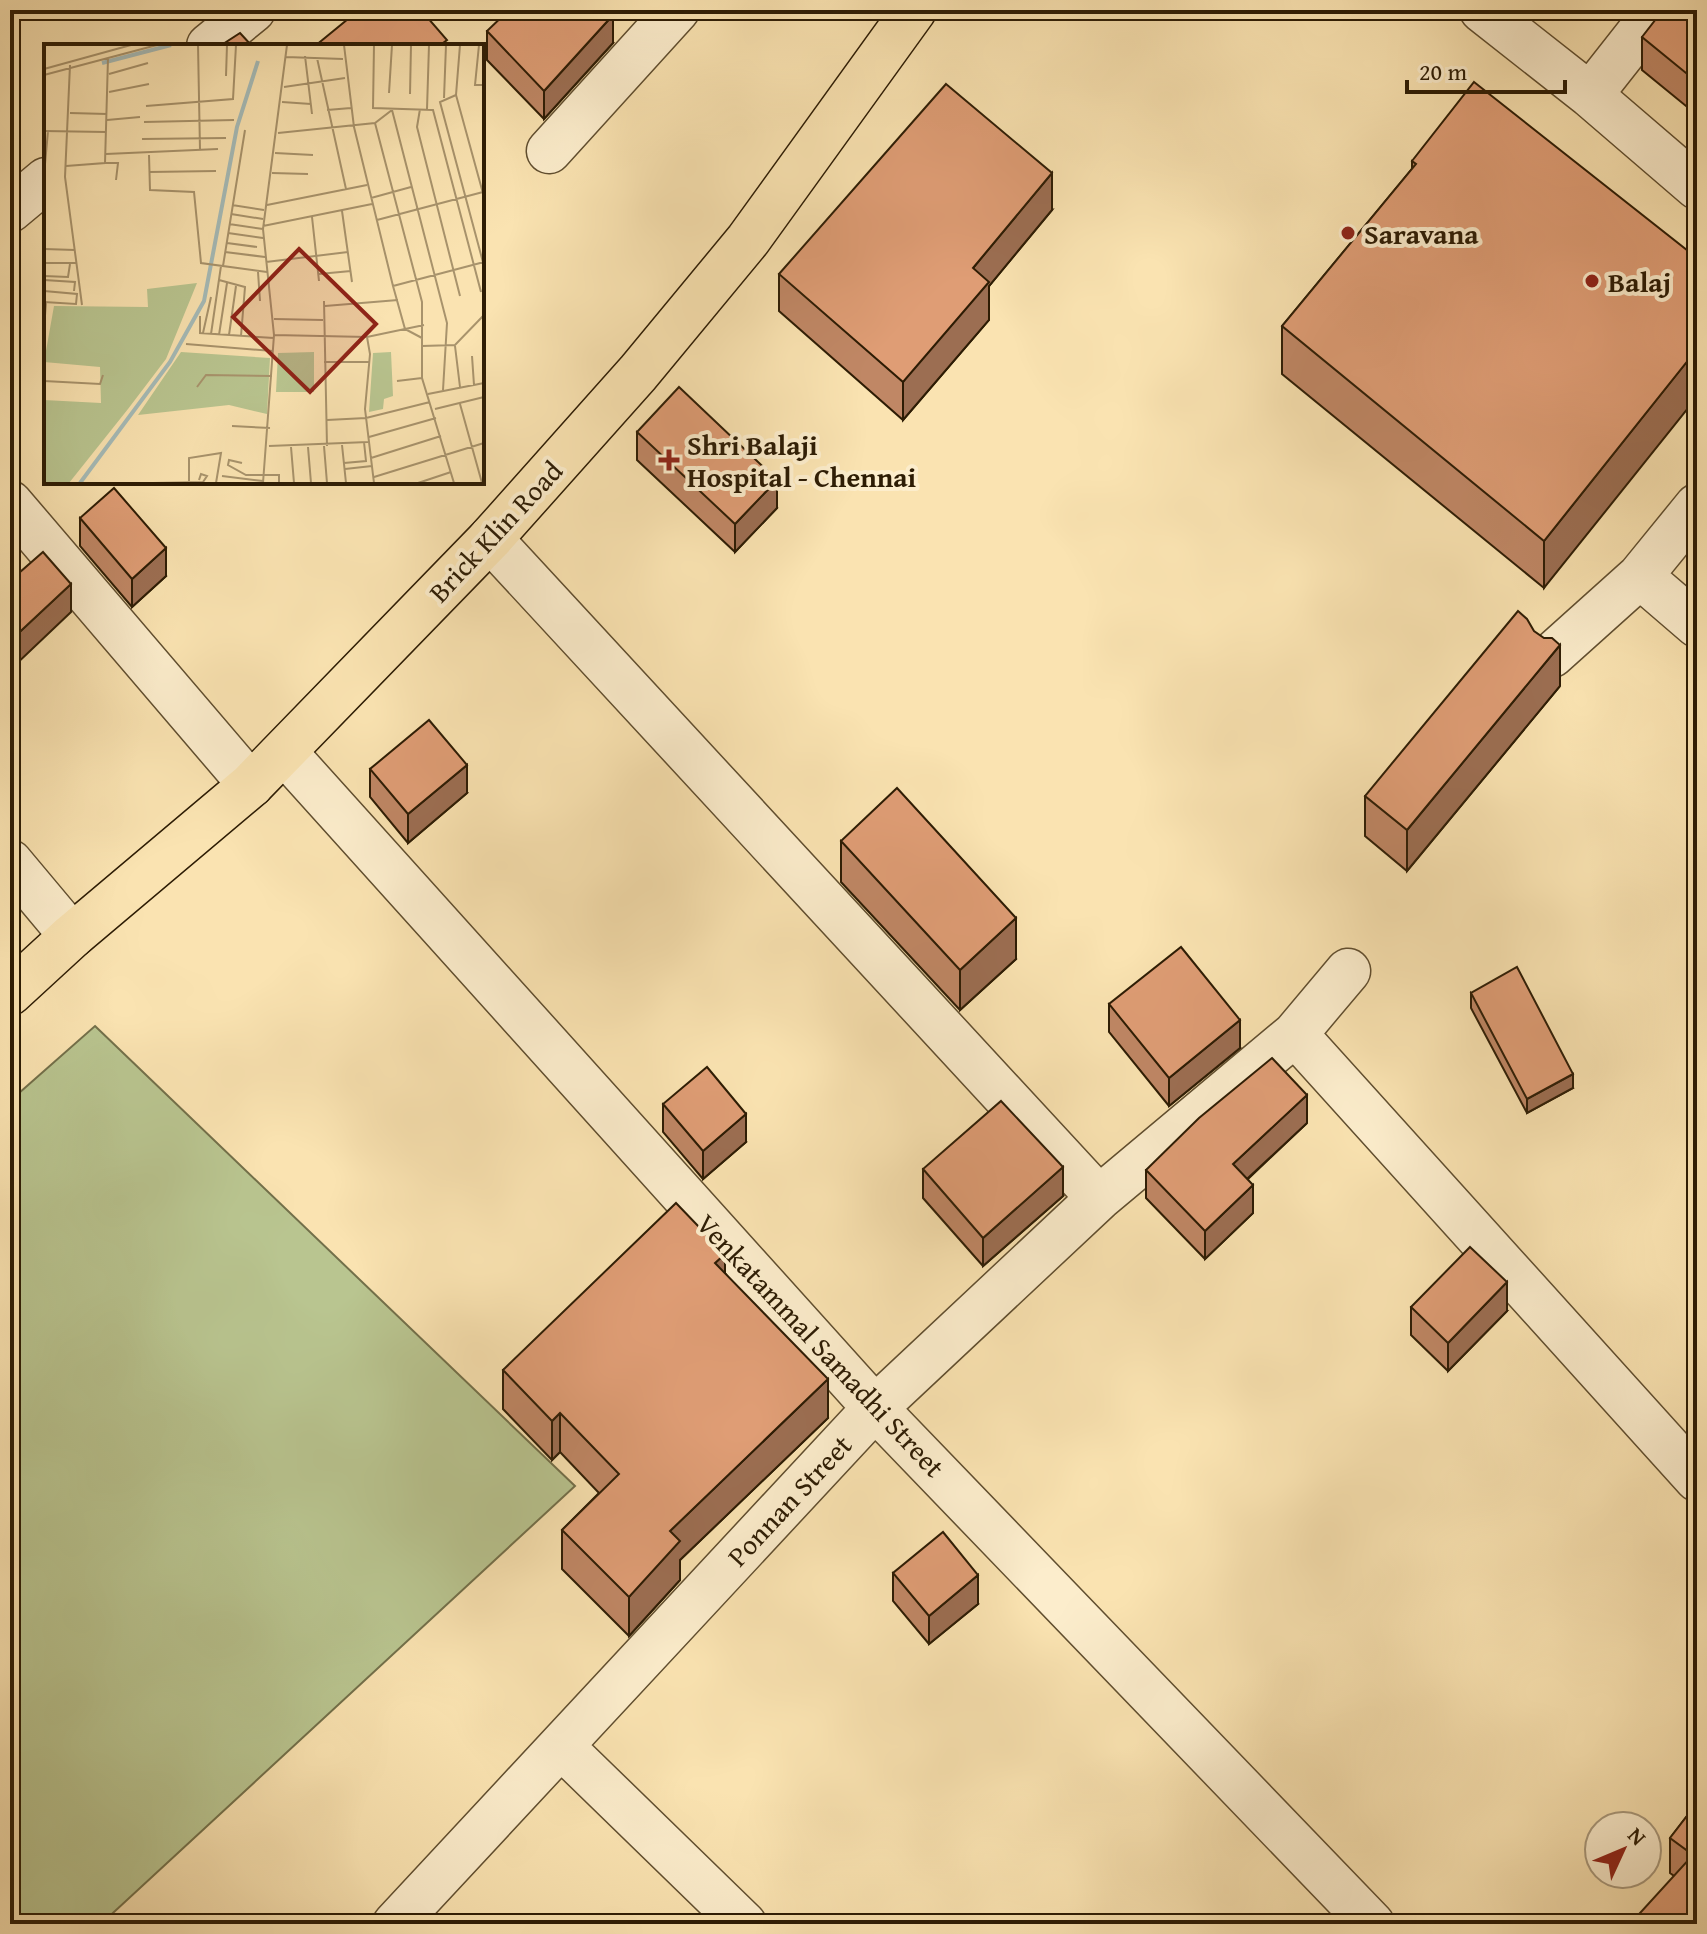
<svg xmlns="http://www.w3.org/2000/svg" width="1707" height="1934" font-family="'Gentium Book Plus',serif">
	<style>
		.green { fill: #b9c590; stroke: #73704a; stroke-width: 2 }
		.lines { fill: none; stroke-linecap: round; stroke-linejoin: round }
		.street-casing { stroke: #604e2f; stroke-width: 47 }
		.primary-casing { stroke: #2d1c04; stroke-width: 47 }
		.street { stroke: #fcedcc; stroke-width: 44 }
		.primary { stroke: #fae3b1; stroke-width: 44 }
		.wall { fill: #c08765; stroke: #2d1c04; stroke-width: 2 }
		.shaded-wall { fill: #9c6e52; stroke: #2d1c04; stroke-width: 2 }
		.building { fill: #df9d75; stroke: #2d1c04; stroke-width: 2 }
		.poi-dot { fill: #8f2418; stroke: #fcedcc; stroke-width: 3 }
		.labels { text-anchor: middle; dominant-baseline: central; stroke-width: 8; stroke-linejoin: round; paint-order: stroke }
		.poi-label { font-size: 28px; font-weight: bold; fill: #2d1c04; stroke: #fcedcc; text-anchor: start }
		.street-label { font-size: 28px; fill: #2d1c04; stroke: #fcedcc }
		.inset-river { fill: none; stroke: #a5bbb8; stroke-width: 4 }
		.inset-road { fill: none; stroke: #a8936c; stroke-width: 2 }
		.view { fill: #8f2418; fill-opacity: 0.15; stroke: #8f2418; stroke-width: 4 }
		.inset-edge { fill: none; stroke: #2d1c04; stroke-width: 4 }
	</style>
	<rect width="100%" height="100%" fill="#fae3b1"/>
	<filter id="stains"><feTurbulence type="fractalNoise" baseFrequency=".0025" numOctaves="4"/><feColorMatrix values="0 0 0 0 .2 0 0 0 0 .09 0 0 0 0 .02 0 0 0 .5 -.17"/></filter>
	<radialGradient id="worn" r=".72"><stop offset=".6" stop-color="#630" stop-opacity="0"/><stop offset="1" stop-color="#630" stop-opacity=".3"/></radialGradient>
	<!-- green -->
	<path class="green" d="M 95,1026 L 575,1486 L 101,1924 L 10,1924 L 10,1101 Z"/>
	<g class="lines">
		<!-- street casing -->
		<g class="street-casing">
			<path id="street" d="M 1482,10 L 1590,95 L 1697,187
				M 209,46 L 253,10
				M 1590,95 L 1657,10
				M 549,151 L 677,10
				M 10,210 L 46,180
				M 10,503 L 251,785
				M 490,539 L 1099,1198
				M 1640,576 L 1697,625
				M 1552,655 L 1640,576 L 1697,506
				M 285,753 L 875,1408 L 1372,1924
				M 10,862 L 72,936
				M 1295,1034 L 1697,1479
				M 562,1747 L 744,1924
				M 395,1924 L 875,1408 L 1099,1198 L 1295,1034 L 1348,971"/>
		</g>
		<!-- primary casing -->
		<g class="primary-casing">
			<path id="primary" d="M 10,993 L 72,936 L 251,785 L 490,539 L 638,373 L 748,240 L 914,10"/>
		</g>
		<!-- street -->
		<use href="#street" class="street"/>
		<!-- primary -->
		<use href="#primary" class="primary"/>
	</g>
	<!-- wall -->
	<path class="wall" d="M 1697,10 L 1697,115 L 1642,70 L 1642,37 Z
		M 487,31 L 613,43 L 544,119 L 487,60 Z
		M 1412,161 L 1697,258 L 1544,588 L 1282,374 L 1282,326 L 1412,169 Z
		M 1052,210 L 989,286 L 989,320 L 903,420 L 779,311 L 779,274 Z
		M 637,432 L 777,508 L 735,552 L 637,460 Z
		M 80,518 L 166,576 L 132,607 L 80,546 Z
		M 1560,686 L 1407,871 L 1365,836 L 1365,796 Z
		M 370,769 L 467,793 L 408,843 L 370,797 Z
		M 841,841 L 1016,959 L 960,1010 L 841,882 Z
		M 1471,993 L 1573,1088 L 1527,1113 L 1471,1008 Z
		M 1109,1004 L 1240,1048 L 1169,1106 L 1109,1032 Z
		M 663,1104 L 746,1142 L 703,1179 L 663,1132 Z
		M 1307,1123 L 1248,1179 L 1253,1213 L 1205,1259 L 1146,1198 L 1146,1170 Z
		M 923,1169 L 1063,1196 L 983,1266 L 923,1198 Z
		M 725,1273 L 828,1418 L 680,1560 L 680,1580 L 629,1636 L 562,1569 L 562,1530 L 599,1493 L 560,1452 L 552,1460 L 503,1409 L 503,1370 Z
		M 1411,1307 L 1507,1311 L 1448,1371 L 1411,1335 Z
		M 893,1573 L 978,1604 L 929,1644 L 893,1601 Z
		M 1697,1803 L 1697,1924 L 1674,1876 L 1670,1873 L 1670,1838 Z"/>
	<!-- shaded-wall -->
	<path class="shaded-wall" d="M 613,15 L 613,43 L 544,119 L 544,91 Z
		M 1052,173 L 1052,210 L 989,286 L 989,320 L 903,420 L 903,382 L 973,268 Z
		M 1697,349 L 1697,397 L 1544,588 L 1544,541 Z
		M 777,480 L 777,508 L 735,552 L 735,524 Z
		M 166,548 L 166,576 L 132,607 L 132,579 Z
		M 71,584 L 71,612 L 10,670 L 10,641 Z
		M 1560,645 L 1560,686 L 1407,871 L 1407,830 Z
		M 467,765 L 467,793 L 408,843 L 408,814 Z
		M 1016,918 L 1016,959 L 960,1010 L 960,970 Z
		M 1240,1020 L 1240,1048 L 1169,1106 L 1169,1078 Z
		M 1573,1074 L 1573,1088 L 1527,1113 L 1527,1099 Z
		M 1307,1095 L 1307,1123 L 1233,1192 L 1233,1164 Z
		M 746,1114 L 746,1142 L 703,1179 L 703,1151 Z
		M 1063,1167 L 1063,1196 L 983,1266 L 983,1238 Z
		M 1253,1185 L 1253,1213 L 1205,1259 L 1205,1231 Z
		M 725,1254 L 725,1293 L 715,1263 Z
		M 1507,1282 L 1507,1311 L 1448,1371 L 1448,1343 Z
		M 828,1379 L 828,1418 L 680,1560 L 680,1580 L 629,1636 L 629,1597 L 670,1531 Z
		M 560,1413 L 560,1452 L 552,1460 L 552,1421 Z
		M 978,1575 L 978,1604 L 929,1644 L 929,1616 Z"/>
	<!-- building -->
	<path class="building" d="M 359,10 L 421,10 L 447,40 L 439,46 L 315,46 Z
		M 509,10 L 608,10 L 613,15 L 544,91 L 487,31 Z
		M 1663,10 L 1697,10 L 1697,82 L 1642,37 Z
		M 240,33 L 252,46 L 220,46 Z
		M 1474,82 L 1697,258 L 1697,349 L 1544,541 L 1282,326 L 1416,164 L 1412,161 Z
		M 946,84 L 1052,173 L 973,268 L 989,282 L 903,382 L 779,274 Z
		M 679,387 L 777,480 L 735,524 L 637,432 Z
		M 114,488 L 166,548 L 132,579 L 80,518 Z
		M 43,552 L 71,584 L 10,641 L 10,561 L 20,572 Z
		M 1518,611 L 1527,619 L 1534,631 L 1544,638 L 1552,638 L 1560,645 L 1407,830 L 1365,796 Z
		M 429,720 L 467,765 L 408,814 L 370,769 Z
		M 897,788 L 1016,918 L 960,970 L 841,841 Z
		M 1181,947 L 1240,1020 L 1169,1078 L 1109,1004 Z
		M 1517,967 L 1573,1074 L 1527,1099 L 1471,993 Z
		M 1272,1058 L 1307,1095 L 1233,1164 L 1253,1185 L 1205,1231 L 1146,1170 L 1199,1118 Z
		M 707,1067 L 746,1114 L 703,1151 L 663,1104 Z
		M 1001,1101 L 1063,1167 L 983,1238 L 923,1169 Z
		M 676,1203 L 725,1254 L 715,1263 L 828,1379 L 670,1531 L 680,1541 L 629,1597 L 562,1530 L 619,1474 L 560,1413 L 552,1421 L 503,1370 Z
		M 1470,1247 L 1507,1282 L 1448,1343 L 1411,1307 Z
		M 943,1532 L 978,1575 L 929,1616 L 893,1573 Z
		M 1697,1803 L 1697,1924 L 1630,1924 L 1693,1855 L 1670,1838 Z"/>
	<!-- markers -->
	<g class="poi-dot">
		<circle cx="1348" cy="233" r="8"/>
		<circle cx="1592" cy="281" r="8"/>
		<path d="M665 448h8v8h8v8h-8v8h-8v-8h-8v-8h8z"/>
	</g>
	<g class="labels">
		<!-- poi labels -->
		<g class="poi-label">
			<text x="1364" y="233">Saravana</text>
			<text x="1608" y="281">Balaj</text>
			<text x="687" y="444">Shri Balaji<tspan x="687" dy="32">Hospital - Chennai</tspan></text>
		</g>
		<!-- street labels -->
		<g class="street-label">
			<text transform="translate(495 531) rotate(-47)">Brick Klin Road</text>
			<text transform="translate(821 1345) rotate(47)">Venkatammal Samadhi Street</text>
			<text transform="translate(789 1500) rotate(-47)">Ponnan Street</text>
		</g>
	</g>
	<!-- overview -->
	<g transform="translate(44 44)">
		<rect width="440" height="440" fill="#fae3b1"/>
		<path d="M 153,239 L 122,315 L 84,365 L 25,439 L 0,439 L 0,356 L 57,359 L 56,323 L 0,318 L 10,262 L 104,263 L 103,245 ZM 137,308 L 226,314 L 223,370 L 185,361 L 94,371 ZM 270,308 L 270,348 L 232,348 L 234,309 ZM 347,308 L 349,352 L 340,355 L 339,365 L 325,368 L 329,309 Z" fill="#b9c590"/>
		<path class="inset-river" d="M 58,19 L 127,1M 36,439 L 126,318 L 160,257 L 193,83 L 214,17"/>
		<path class="inset-road" d="M 154,1 L 156,106M 300,1 L 310,83 L 349,242 L 361,285 L 378,294M 330,1 L 329,64 L 389,66 L 437,248M 416,1 L 412,51 L 440,153M 435,1 L 431,41 L 440,41M 261,12 L 268,70M 242,13 L 299,15M 273,14 L 302,145M 26,21 L 21,133 L 38,261M 0,25 L 87,1M 65,30 L 104,19M 0,31 L 113,1M 182,32 L 183,1M 240,43 L 301,34M 65,48 L 105,40M 345,49 L 348,1M 366,50 L 367,1M 412,51 L 396,58 L 440,222M 400,54 L 402,1M 238,58 L 267,60M 102,62 L 189,55 L 192,1M 376,65 L 373,83 L 416,252M 383,65 L 385,1M 283,66 L 307,64M 26,69 L 63,70M 63,76 L 96,73M 100,78 L 190,76M 331,79 L 378,258 L 378,334 L 410,439M 0,87 L 62,88M 234,89 L 331,79 L 348,66 L 403,279 L 399,346M 98,95 L 182,94M 231,109 L 269,111M 62,110 L 174,105M 105,111 L 106,146 L 150,148 L 157,219 L 223,228M 61,119 L 74,119 L 72,136M 22,122 L 61,119 L 64,14M 105,128 L 172,127M 228,129 L 264,130M 0,131 L 4,87M 327,154 L 367,143M 188,161 L 220,166M 223,161 L 323,141M 298,167 L 308,238M 187,170 L 219,175M 268,173 L 275,237M 333,176 L 439,148M 185,180 L 219,185M 219,182 L 328,160M 184,189 L 219,194M 183,199 L 213,203M 0,205 L 31,206M 181,208 L 221,213M 222,218 L 304,208M 0,219 L 33,219M 179,222 L 201,86M 214,228 L 216,257M 275,230 L 307,227M 0,232 L 24,233 L 26,220M 0,236 L 31,238 L 30,247M 175,236 L 201,243 L 197,292M 349,242 L 440,218M 0,247 L 33,250 L 32,260 L 0,258M 280,257 L 283,402M 281,262 L 354,256M 156,272 L 156,289 L 230,294M 230,275 L 279,276M 0,284 L 2,259M 159,289 L 167,253M 167,290 L 177,222M 175,291 L 183,239M 185,291 L 192,242M 230,291 L 323,293 L 380,281M 323,293 L 326,310 L 321,365 L 330,439M 142,300 L 229,307M 378,302 L 411,301 L 440,271M 411,302 L 416,343M 428,312 L 430,341M 280,318 L 325,318M 0,337 L 56,340 L 59,331M 353,337 L 378,334M 153,343 L 162,331 L 228,332M 384,350 L 440,339M 416,360 L 438,439M 391,365 L 440,353M 283,376 L 322,374 L 386,358M 188,382 L 226,384M 325,393 L 392,374M 298,401 L 302,439M 225,402 L 324,398M 280,402 L 283,439M 247,403 L 250,439M 264,403 L 267,439M 327,414 L 397,392M 198,419 L 185,416 L 184,421 L 202,431 L 235,431 L 235,439M 300,419 L 322,417 L 320,398M 301,425 L 328,422M 178,432 L 219,437M 330,433 L 440,399M 145,437 L 145,414 L 177,409 L 172,439M 109,439 L 159,438 L 163,432 L 157,430 L 155,436M 219,439 L 230,291 L 219,185 L 243,1M 374,439 L 407,428"/>
		<path class="view" d="M 255,205 L 332,280 L 266,348 L 189,273 Z"/>
		<rect width="440" height="440" class="inset-edge"/>
	</g>
	<!-- margin -->
	<rect width="1707" height="1934" fill="none" stroke="#fae3b1" stroke-width="40"/>
	<rect x="12" y="12" width="1683" height="1910" fill="none" stroke="#2d1c04" stroke-width="4"/>
	<rect x="20" y="20" width="1667" height="1894" fill="none" stroke="#2d1c04" stroke-width="2"/>
	<!-- north arrow -->
	<g transform="translate(1623 1850) rotate(46)"><circle r="38" fill="#fcedcc" stroke="#a9997c" stroke-width="2"/>
	<path d="M0-6L14 30L0 20L-14 30Z" fill="#8f2418"/>
	<text y="-12" font-size="22" font-weight="bold" text-anchor="middle" fill="#2d1c04">N</text>
	</g>
	<!-- scale -->
	<path d="M1407 80v12h158v-12" fill="none" stroke="#2d1c04" stroke-width="4"/>
	<text x="1419" y="80" font-size="24" fill="#2d1c04" stroke="#fcedcc" stroke-width="6" paint-order="stroke">20 m</text>
	<rect width="100%" height="100%" filter="url(#stains)"/>
	<rect width="100%" height="100%" fill="url(#worn)"/>
</svg>
